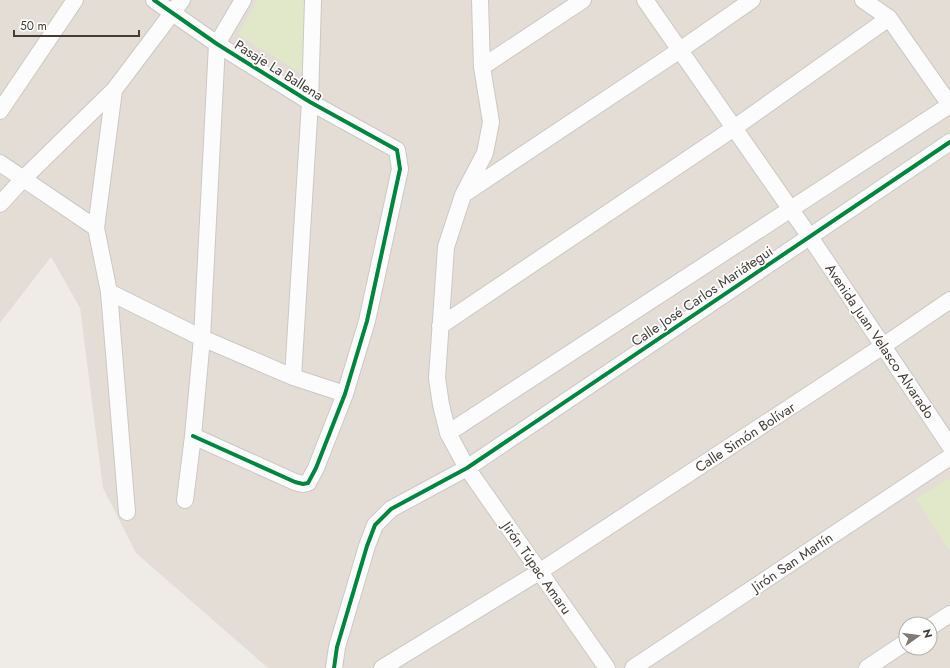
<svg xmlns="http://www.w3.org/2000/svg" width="950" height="668" font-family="Jost,sans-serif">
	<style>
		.residential { fill: #e3ddd6; fill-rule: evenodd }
		.green { fill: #e0e8c9 }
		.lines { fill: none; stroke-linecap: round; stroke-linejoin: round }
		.street-casing { stroke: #cbc8c4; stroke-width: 18 }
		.street { stroke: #fdfcfc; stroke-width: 16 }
		.cycleway-casing { stroke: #fff; stroke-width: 6 }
		.cycleway { stroke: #00873e; stroke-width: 4 }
		.labels { text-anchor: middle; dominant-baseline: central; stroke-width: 3.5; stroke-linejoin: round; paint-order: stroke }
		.street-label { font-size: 14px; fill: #443c35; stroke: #fff }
	</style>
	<rect width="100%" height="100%" fill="#efece8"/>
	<!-- residential -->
	<path class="residential" d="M 0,0 L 950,0 L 950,668 L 268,668 L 136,553 L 103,488 L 80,308 L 51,257 L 0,323 ZM 906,624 L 930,624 L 930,648 L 906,648 Z"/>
	<!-- green -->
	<path class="green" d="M 257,0 L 307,0 L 306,67 L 301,73 L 238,35 Z
		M 948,478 L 950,481 L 950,552 L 916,499 Z"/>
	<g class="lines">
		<!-- street casing -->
		<g class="street-casing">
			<path id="street" d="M 154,0 L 217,44 L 310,102 L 397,150 L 400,169 L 367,321 L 345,394 L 316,468 L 308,483 L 303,484 L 295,482 L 193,436
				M 480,0 L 482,67 L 491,122 L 485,153 L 463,195 L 446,247 L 437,378 L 441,405 L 448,433 L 467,468 L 607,668
				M 645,0 L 810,237 L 950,446
				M 863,0 L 889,18 L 950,105
				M 482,67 L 583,0
				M 0,111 L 75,0
				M 0,163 L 96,228
				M 464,194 L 680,50 L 752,0
				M 0,204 L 23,179 L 114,90
				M 109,292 L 202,338 L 293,377 L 345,394
				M 440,326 L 734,128 L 889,18
				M 293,377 L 310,102 L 313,0
				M 448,433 L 950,105
				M 185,500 L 193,436 L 202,338 L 217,44 L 243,0
				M 127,512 L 109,292 L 96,228 L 114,90 L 182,0
				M 930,627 L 950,614
				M 334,668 L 337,647 L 367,546 L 375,525 L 391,509 L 467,468 L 950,142
				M 382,668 L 539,572 L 883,346 L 950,300
				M 633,668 L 950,457
				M 867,668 L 906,642"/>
		</g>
		<!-- street -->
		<use href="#street" class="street"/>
		<!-- cycleway casing -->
		<g class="cycleway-casing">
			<path id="cycleway" d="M 154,0 L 217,44 L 310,102 L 397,150 L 400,169 L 367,321 L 345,394 L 316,468 L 308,483 L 303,484 L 295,482 L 193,436
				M 334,668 L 337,647 L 367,546 L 375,525 L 391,509 L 467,468 L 950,142"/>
		</g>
		<!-- cycleway -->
		<use href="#cycleway" class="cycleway"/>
	</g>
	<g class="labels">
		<!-- street labels -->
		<g class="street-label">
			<text transform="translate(279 70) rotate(32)">Pasaje La Ballena</text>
			<text transform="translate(702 296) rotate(-34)">Calle José Carlos Mariátegui</text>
			<text transform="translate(880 341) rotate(56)">Avenida Juan Velasco Alvarado</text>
			<text transform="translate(745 437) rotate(-33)">Calle Simón Bolívar</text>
			<text transform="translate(792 562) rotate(-34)">Jirón San Martín</text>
			<text transform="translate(537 568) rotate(55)">Jirón Túpac Amaru</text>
		</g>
	</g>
	<!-- north arrow -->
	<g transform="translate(918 636) rotate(76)"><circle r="19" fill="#ffffff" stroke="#b4b1ae"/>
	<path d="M0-3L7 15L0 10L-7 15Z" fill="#807a74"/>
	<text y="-6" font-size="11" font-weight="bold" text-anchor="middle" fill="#443c35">N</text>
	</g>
	<!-- scale -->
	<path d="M14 30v6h125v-6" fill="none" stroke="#443c35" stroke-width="2"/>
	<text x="20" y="30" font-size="12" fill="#443c35" stroke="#ffffff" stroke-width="3" paint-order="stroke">50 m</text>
</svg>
